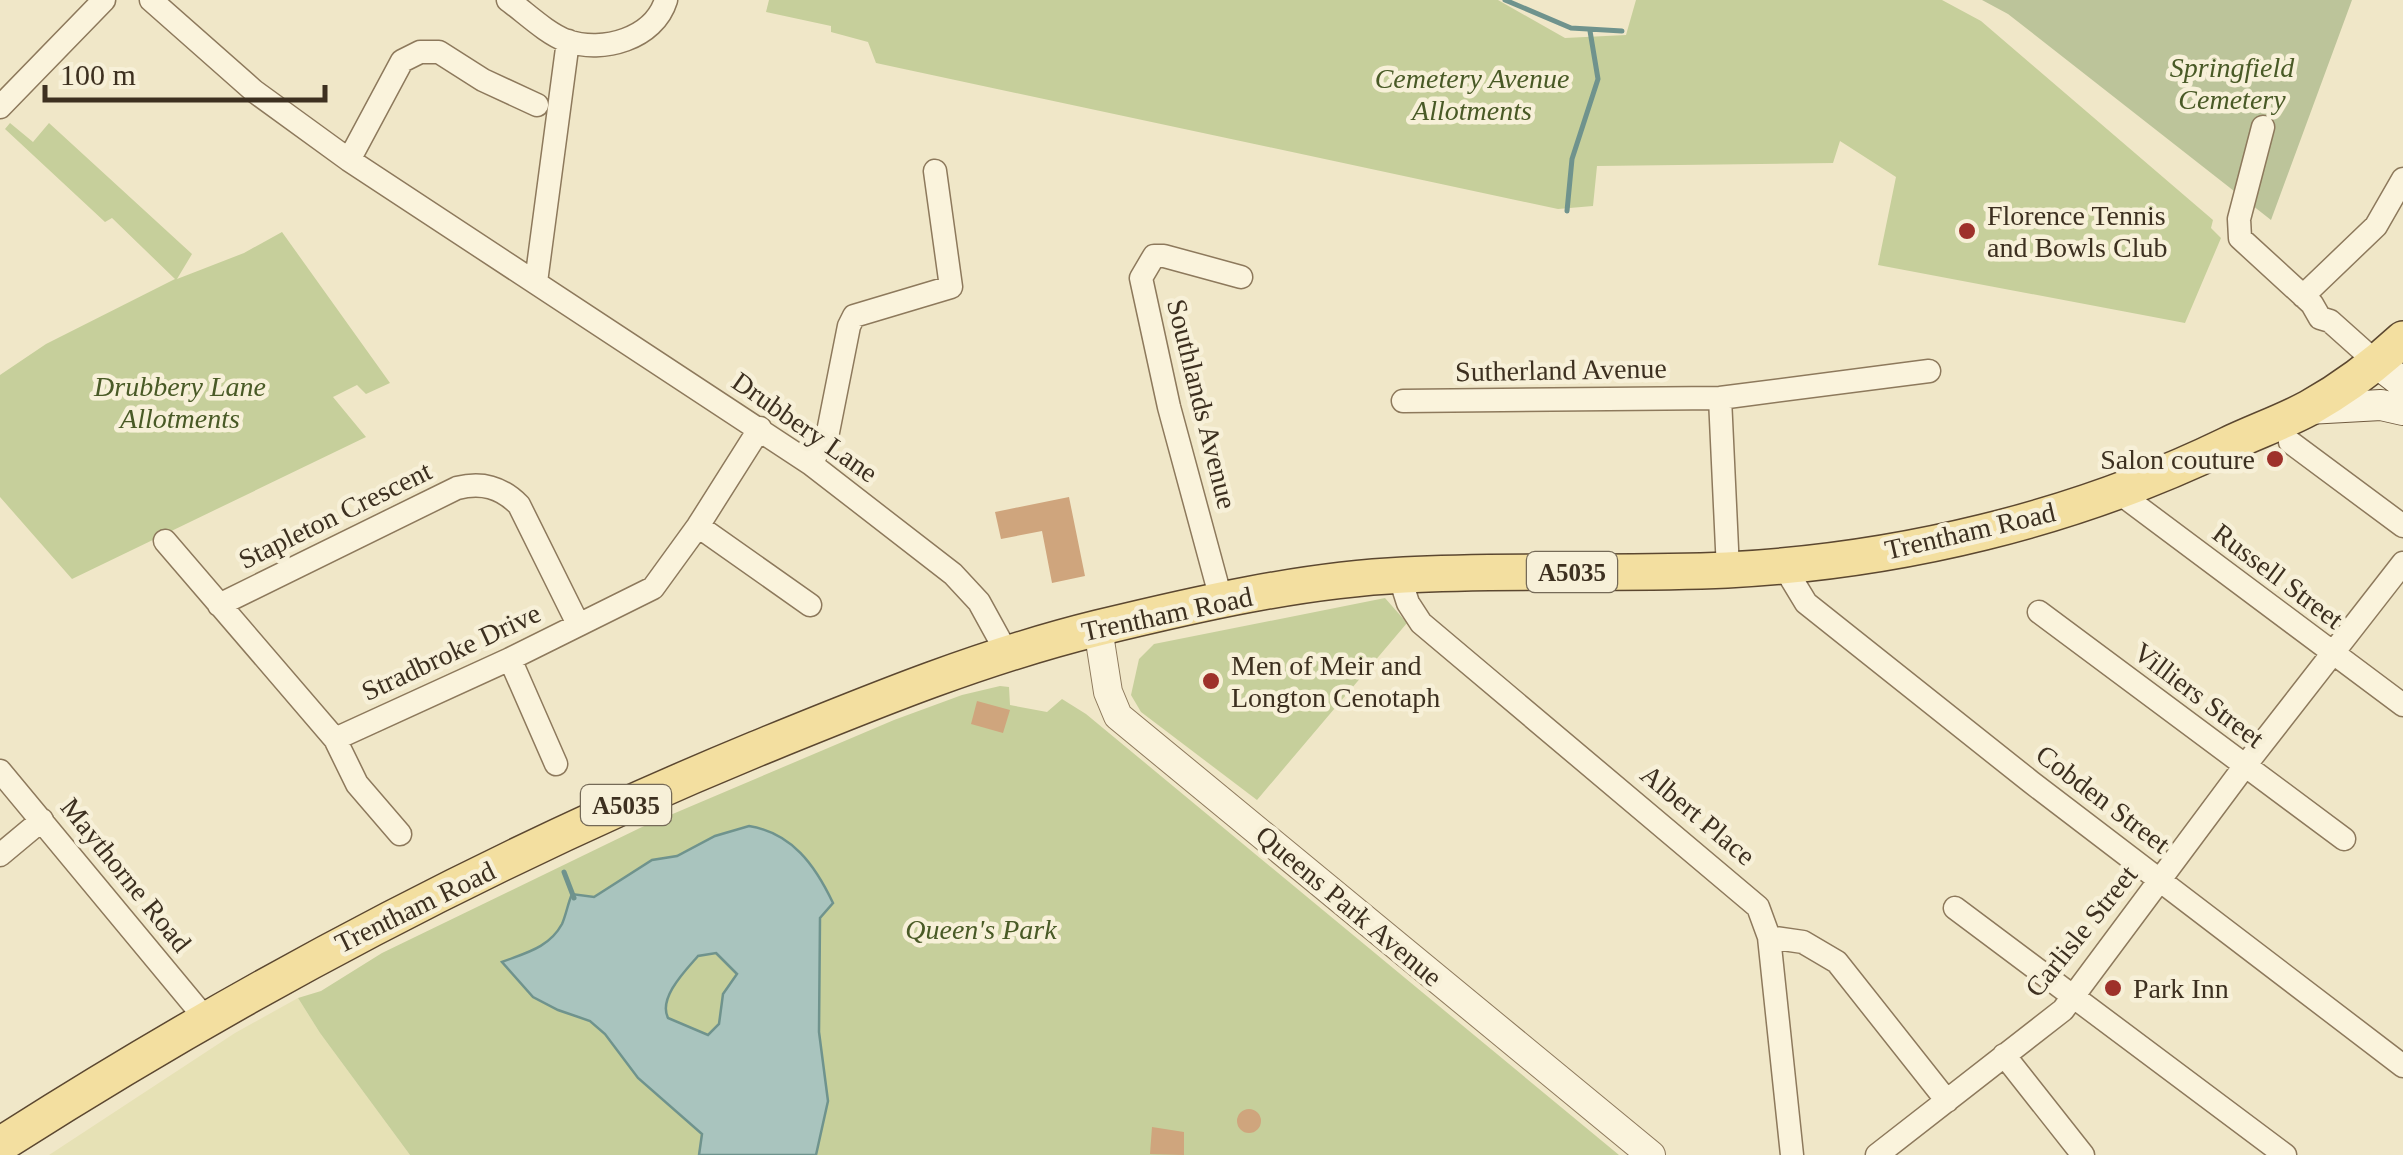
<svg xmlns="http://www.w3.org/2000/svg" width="2403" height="1155" font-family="Georgia,serif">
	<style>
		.farmland { fill: #e6e1b5 }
		.green { fill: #c6cf9b }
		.cemetery { fill: #bcc49a }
		.water { fill: #a9c4be; stroke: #6f938d; stroke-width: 2.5; fill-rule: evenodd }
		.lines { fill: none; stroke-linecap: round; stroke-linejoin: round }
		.stream { stroke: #6f938d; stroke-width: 5 }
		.building { fill: #cfa57d }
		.minor-casing { stroke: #8d795c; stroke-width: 25 }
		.tertiary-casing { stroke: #8d795c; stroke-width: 30 }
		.secondary-casing { stroke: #6f5a3f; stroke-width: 32 }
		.primary-casing { stroke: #5b4730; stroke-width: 38 }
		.minor { stroke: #faf3dc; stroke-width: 22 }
		.tertiary { stroke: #faf3dc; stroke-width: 28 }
		.secondary { stroke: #faf3dc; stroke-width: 30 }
		.primary { stroke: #f3dfa0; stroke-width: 35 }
		.poi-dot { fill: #9e312a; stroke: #f7f0d8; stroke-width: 4 }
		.labels { text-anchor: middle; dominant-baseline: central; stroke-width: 9; stroke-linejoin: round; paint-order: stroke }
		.shield { fill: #f7f0d8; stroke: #756a57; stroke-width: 2.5 }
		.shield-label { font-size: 25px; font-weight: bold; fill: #3d3020 }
		.park-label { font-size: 28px; font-style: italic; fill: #495a26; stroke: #f7f0d8 }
		.poi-label { font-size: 28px; fill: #3d3020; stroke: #f7f0d8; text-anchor: start }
		.street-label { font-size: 28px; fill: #3d3020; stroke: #f7f0d8 }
	</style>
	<rect width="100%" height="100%" fill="#f0e7c8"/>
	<!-- farmland -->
	<path class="farmland" d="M 298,998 L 320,1033 L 410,1155 L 49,1155 L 235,1033 Z"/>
	<!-- green -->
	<path class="green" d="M 769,0 L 1498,0 L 1565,38 L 1626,35 L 1636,0 L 1942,0 L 1981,21 L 2213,220 L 2211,228 L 2221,238 L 2185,323 L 1878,265 L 1896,177 L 1840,141 L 1833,163 L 1597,166 L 1593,206 L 1558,209 L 876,63 L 868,42 L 831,32 L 831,26 L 766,12 Z
		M 10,123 L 33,142 L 49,123 L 192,254 L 177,279 L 244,253 L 282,232 L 390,383 L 366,394 L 357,385 L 333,397 L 366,437 L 72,579 L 0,497 L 0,375 L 46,344 L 175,279 L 112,218 L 105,222 L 5,129 Z
		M 1385,598 L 1407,623 L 1257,800 L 1141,712 L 1131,695 L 1139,659 L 1154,644 Z
		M 1000,686 L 1009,687 L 1010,705 L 1047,712 L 1062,699 L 1086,714 L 1619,1155 L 410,1155 L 320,1033 L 298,998 L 321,991 L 382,953 L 642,827 L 894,720 L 962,695 Z"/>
	<!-- cemetery -->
	<path class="cemetery" d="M 1982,0 L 2352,0 L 2271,220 L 2008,14 Z"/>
	<!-- water -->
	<path class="water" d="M 749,826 C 792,833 815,865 833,903 L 820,918 L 819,1032 L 828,1101 L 816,1155 L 699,1155 L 702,1134 L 638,1078 L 605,1034 L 590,1021 L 558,1010 L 533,997 L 502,962 C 525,953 549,948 562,924 C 566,915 568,903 572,894 L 594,897 L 652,860 L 677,856 L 715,836 ZM 716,953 L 737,974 L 723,994 L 719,1024 L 708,1035 L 668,1018 C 658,998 685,971 698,956 Z"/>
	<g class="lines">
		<!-- stream -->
		<path class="stream" d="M 1505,0 L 1571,28 L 1622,31
			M 1567,211 L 1572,159 L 1598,79 L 1590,31
			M 564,872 L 574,898"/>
	</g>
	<!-- building -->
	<path class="building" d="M 1069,497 L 1085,576 L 1052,583 L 1042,531 L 1001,539 L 995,512 Z
		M 977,701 L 1010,710 L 1003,733 L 971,724 Z
		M1237 1121a12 12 0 1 1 24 0a12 12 0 1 1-24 0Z
		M 1152,1127 L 1184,1132 L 1184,1155 L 1150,1154 Z"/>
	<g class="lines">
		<!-- minor casing -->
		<g class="minor-casing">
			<path id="minor" d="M 151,0 L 254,91 L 349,160 L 811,464 L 953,574 L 979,602 L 1007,653
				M 508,0 C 526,13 546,33 567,41 C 603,53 654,39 666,0
				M 0,107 L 104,0
				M 2263,127 L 2239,219 L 2240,238 L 2312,304 L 2320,318 L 2330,321 L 2377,363
				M 349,160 L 402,61 L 420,52 L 439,52 L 483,80 L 537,105
				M 536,282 L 568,41
				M 2303,296 L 2376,226 L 2403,179
				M 1720,398 L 1728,570
				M 1403,401 L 1720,398 L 1929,371
				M 2290,442 L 2403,526
				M 811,464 L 828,432 L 849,326 L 854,316 L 951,287 L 935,171
				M 2118,492 L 2403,705
				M 698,526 L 810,605
				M 165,541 L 335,739 L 510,659 L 653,588 L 698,526 L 760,428
				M 1783,565 L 1806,603 L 2031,782 L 2403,1066
				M 1399,575 L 1408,603 L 1421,623 L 1758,907 L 1769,937 L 1792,1155
				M 1221,599 L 1169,407 L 1141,278 L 1154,256 L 1164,256 L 1241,277
				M 219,605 L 457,488 C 482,482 501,487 519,505 L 578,624
				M 2039,612 L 2344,839
				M 510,659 L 556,764
				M 335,739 L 357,784 L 400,834
				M 0,771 L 205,1018
				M 0,855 L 42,820
				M 1955,908 L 2285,1155
				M 1769,937 L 1803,942 L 1837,962 L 1947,1101
				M 2004,1055 L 2083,1155
				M 1877,1155 L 2063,1010 L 2244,767 L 2403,563"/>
		</g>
		<!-- tertiary casing -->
		<g class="tertiary-casing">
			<path id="tertiary" d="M 1098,628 L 1108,692 L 1118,716 L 1651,1155"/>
		</g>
		<!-- secondary casing -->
		<g class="secondary-casing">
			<path id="secondary" d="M 2377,363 L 2403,383
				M 2308,409 L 2381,405 L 2403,410"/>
		</g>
		<!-- primary casing -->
		<g class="primary-casing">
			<path id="primary" d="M 0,1145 C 241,991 492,858 756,749 C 869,703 980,657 1098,628 C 1197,604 1301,580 1404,575 C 1511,569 1620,575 1727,570 C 1899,561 2072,520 2227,445 C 2254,432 2283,422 2309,408 C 2343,389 2375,365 2403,339"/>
		</g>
		<!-- minor -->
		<use href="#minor" class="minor"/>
		<!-- tertiary -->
		<use href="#tertiary" class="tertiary"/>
		<!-- secondary -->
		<use href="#secondary" class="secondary"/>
		<!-- primary -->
		<use href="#primary" class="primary"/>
	</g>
	<!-- markers -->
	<g class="poi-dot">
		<circle cx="1967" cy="231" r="10"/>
		<circle cx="2275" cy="459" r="10"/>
		<circle cx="1211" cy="681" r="10"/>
		<circle cx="2113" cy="988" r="10"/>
	</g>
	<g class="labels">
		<!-- shield labels -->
		<g class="shield">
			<rect x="1527" y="552" width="90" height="40" rx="8"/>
			<rect x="581" y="785" width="90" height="40" rx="8"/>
		</g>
		<g class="shield-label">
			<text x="1572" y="572">A5035</text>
			<text x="626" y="805">A5035</text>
		</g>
		<!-- park labels -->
		<g class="park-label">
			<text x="2232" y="67">Springfield<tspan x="2232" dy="32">Cemetery</tspan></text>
			<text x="1472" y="78">Cemetery Avenue<tspan x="1472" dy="32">Allotments</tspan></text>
			<text x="180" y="386">Drubbery Lane<tspan x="180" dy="32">Allotments</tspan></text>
			<text x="981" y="929">Queen's Park</text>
		</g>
		<!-- poi labels -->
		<g class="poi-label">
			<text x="1987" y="215">Florence Tennis<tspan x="1987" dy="32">and Bowls Club</tspan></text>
			<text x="2255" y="459" text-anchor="end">Salon couture</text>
			<text x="1231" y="665">Men of Meir and<tspan x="1231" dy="32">Longton Cenotaph</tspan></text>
			<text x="2133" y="988">Park Inn</text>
		</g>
		<!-- street labels -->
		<g class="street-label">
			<text transform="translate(1561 370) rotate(-1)">Sutherland Avenue</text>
			<text transform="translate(1202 404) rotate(76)">Southlands Avenue</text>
			<text transform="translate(805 427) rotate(35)">Drubbery Lane</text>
			<text transform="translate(335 515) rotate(-26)">Stapleton Crescent</text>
			<text transform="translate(1970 531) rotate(-13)">Trentham Road</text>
			<text transform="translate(2278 576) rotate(37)">Russell Street</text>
			<text transform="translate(1167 614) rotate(-12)">Trentham Road</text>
			<text transform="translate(451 652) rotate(-25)">Stradbroke Drive</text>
			<text transform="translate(2199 695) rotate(37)">Villiers Street</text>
			<text transform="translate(2103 799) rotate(37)">Cobden Street</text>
			<text transform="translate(1698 815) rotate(40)">Albert Place</text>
			<text transform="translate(126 875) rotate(51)">Maythorne Road</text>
			<text transform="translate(1349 906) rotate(40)">Queens Park Avenue</text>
			<text transform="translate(415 907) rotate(-26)">Trentham Road</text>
			<text transform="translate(2081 931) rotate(-51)">Carlisle Street</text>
		</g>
	</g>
	<!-- scale -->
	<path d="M45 85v15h280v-15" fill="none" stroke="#3d3020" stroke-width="5"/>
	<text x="60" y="85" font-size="30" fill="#3d3020" stroke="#f7f0d8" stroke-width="8" paint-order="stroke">100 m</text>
</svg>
